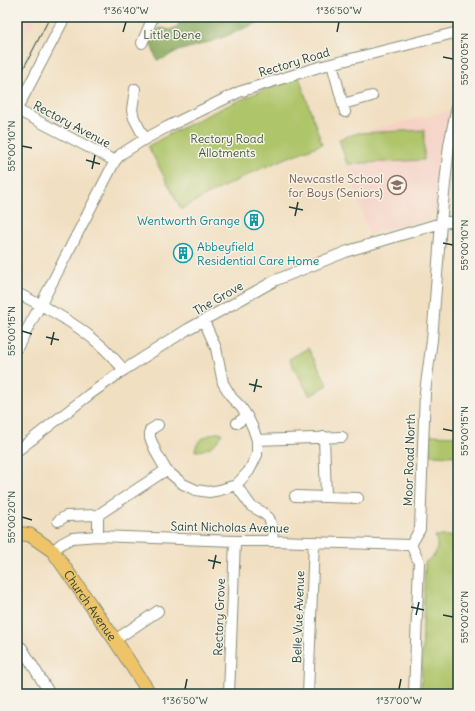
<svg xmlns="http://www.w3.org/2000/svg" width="475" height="711" font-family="Delius,sans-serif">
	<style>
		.built { fill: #f6d1c5 }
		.green { fill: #afc56a; stroke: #67814f }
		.forest { fill: #8baa5e; stroke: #557449 }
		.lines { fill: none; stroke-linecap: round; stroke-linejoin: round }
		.minor-casing { stroke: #888e7a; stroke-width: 12 }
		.major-casing { stroke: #888e7a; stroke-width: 15 }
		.minor { stroke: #fff; stroke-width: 10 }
		.major { stroke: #efc469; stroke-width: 13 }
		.tram { stroke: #1f3d34; stroke-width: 1 }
		.ticks { fill: none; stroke: #1f3d34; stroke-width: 1.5 }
		.labels { text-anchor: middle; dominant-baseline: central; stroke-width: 3; stroke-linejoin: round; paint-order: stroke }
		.park-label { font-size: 12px; fill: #3c583f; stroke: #f7f3e8 }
		.street-label { font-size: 12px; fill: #1f3d34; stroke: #f7f3e8 }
		.education-label { font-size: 12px; fill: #785e54; stroke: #f7f3e8; text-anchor: end }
		.culture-label { font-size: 12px; fill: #0d838f; stroke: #f7f3e8; text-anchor: end }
		.neatline { fill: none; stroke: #1f3d34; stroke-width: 1.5 }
		.ticks-label { font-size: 10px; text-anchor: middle; fill: #1f3d34 }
	</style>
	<rect width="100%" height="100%" fill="#f7f3e8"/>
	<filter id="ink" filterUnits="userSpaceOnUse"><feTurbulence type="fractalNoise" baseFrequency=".025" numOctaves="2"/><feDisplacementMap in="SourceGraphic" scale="8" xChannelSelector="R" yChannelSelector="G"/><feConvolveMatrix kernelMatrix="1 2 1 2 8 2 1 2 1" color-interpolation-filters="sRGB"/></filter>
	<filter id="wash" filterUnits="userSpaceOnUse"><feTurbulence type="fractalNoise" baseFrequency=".012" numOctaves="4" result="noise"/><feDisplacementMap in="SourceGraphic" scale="16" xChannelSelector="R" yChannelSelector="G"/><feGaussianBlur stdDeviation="0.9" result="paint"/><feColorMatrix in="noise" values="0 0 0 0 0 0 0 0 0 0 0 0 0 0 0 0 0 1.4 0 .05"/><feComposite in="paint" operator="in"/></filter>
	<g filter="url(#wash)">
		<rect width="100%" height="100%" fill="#f1dfc1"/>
		<!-- built -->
		<path class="built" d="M 17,17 L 37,17 L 17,53 Z
			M 449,111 L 439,207 L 427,220 L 394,227 L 369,235 L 339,139 L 358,133 Z"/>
		<!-- green -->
		<path class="green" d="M 299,77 L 322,144 C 310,149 297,154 284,159 C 249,173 215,191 181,209 L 148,146 C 197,119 246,95 299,77 Z
			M 424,130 L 424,160 L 347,164 L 339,139 L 358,133 Z
			M 308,348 L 328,385 L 310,396 L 289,359 Z
			M 220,432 L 222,433 C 220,443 205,452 195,451 C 196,439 209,434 220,432 Z
			M 430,435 L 458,436 L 458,456 L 430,455 Z
			M 435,536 L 458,536 L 458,694 L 421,694 L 425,562 C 436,557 440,547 435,536 Z"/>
		<!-- forest -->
		<path class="forest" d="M 180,17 L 193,17 L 198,21 L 226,17 L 268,17 L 255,24 L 216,40 L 175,52 L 165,58 L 157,60 L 150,42 L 152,33 L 161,28 L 170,30 L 178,26 Z"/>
	</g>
	<g filter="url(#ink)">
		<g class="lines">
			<!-- minor casing -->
			<g class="minor-casing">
				<path id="minor" d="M 142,43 L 153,17
					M 332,64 L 345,112
					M 135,89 L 132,110 L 134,118 L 145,139
					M 343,104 L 372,96
					M 17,109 L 65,17
					M 17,110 L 115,161
					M 17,293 C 45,307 74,322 98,343 C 108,351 116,361 124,370
					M 17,348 L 41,304 L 115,161 L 121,154 L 145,139 L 167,127 L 239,92 L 319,67 L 458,32
					M 237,423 L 247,416
					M 158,425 L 150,430 L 150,438 L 157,454 L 166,470 L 183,484 L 196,490 L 209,492 L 220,490 L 236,485 L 249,471 L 257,455 L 257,440 L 253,428 L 247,416 L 241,407 L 232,398 L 223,383 L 216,348 L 204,321
					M 324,437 L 326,497
					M 257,440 L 342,437
					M 17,451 L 90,394 L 124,370 L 188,329 L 276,280 L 348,251 L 441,223 L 458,221
					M 236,485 L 251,506 L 262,512 L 269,518 L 272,527 L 273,541
					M 295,496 L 358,498
					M 58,521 L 66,516 L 98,515 L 166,470
					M 98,536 L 98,515
					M 53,551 L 61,544 L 72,538 L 98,536 L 235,541 L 273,541 L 411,545
					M 115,640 L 158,611
					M 17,645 L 22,648 L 50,694
					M 229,694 L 235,541
					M 308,694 L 314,542
					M 414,694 L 419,562 L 411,545 L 420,529 L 425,392 L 432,340 L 441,223 L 449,145 L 458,101"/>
			</g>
			<!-- major casing -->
			<g class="major-casing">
				<g id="major">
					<path id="s1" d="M 17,533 L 30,535 L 53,551 L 115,640 L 150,694"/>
				</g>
			</g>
			<!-- minor -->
			<use href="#minor" class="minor"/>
			<!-- major -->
			<use href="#major" class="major"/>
			<!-- tram -->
			<path class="tram" d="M 17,81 L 50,17"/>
		</g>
	</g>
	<!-- ticks -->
	<path class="ticks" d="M 123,32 L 126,22M 337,32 L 339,22M 443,57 L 453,59M 22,146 L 32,148M 86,160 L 100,164M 92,169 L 95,155M 289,207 L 303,210M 295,216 L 298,202M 443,243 L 453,245M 22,331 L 32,334M 46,337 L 59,340M 51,345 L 54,332M 249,384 L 262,387M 254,392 L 257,379M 443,429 L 453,431M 22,517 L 32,520M 208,560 L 221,563M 213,569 L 216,555M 411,607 L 424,610M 416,615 L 419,602M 443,615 L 453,617M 185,689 L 187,679M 399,689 L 401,679"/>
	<!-- icons -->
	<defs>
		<g id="school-ring" transform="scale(1)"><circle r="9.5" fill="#f7f3e8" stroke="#8d6e63" stroke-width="1.5"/><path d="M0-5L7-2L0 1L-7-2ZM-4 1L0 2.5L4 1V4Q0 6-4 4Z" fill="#8d6e63"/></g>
		<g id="building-ring" transform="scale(1)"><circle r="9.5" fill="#f7f3e8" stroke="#0f9aa8" stroke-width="1.5"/><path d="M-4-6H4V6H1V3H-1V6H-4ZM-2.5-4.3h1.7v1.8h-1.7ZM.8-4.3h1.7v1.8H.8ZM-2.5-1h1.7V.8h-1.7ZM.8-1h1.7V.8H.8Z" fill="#0f9aa8"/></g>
	</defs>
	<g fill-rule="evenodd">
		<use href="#school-ring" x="397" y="185"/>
		<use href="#building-ring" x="254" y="220"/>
		<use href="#building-ring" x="183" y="253"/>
	</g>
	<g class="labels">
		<!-- park labels -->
		<g class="park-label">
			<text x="172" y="34">Little Dene</text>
			<text x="227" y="138">Rectory Road<tspan x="227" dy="14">Allotments</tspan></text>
		</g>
		<!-- street labels -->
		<g class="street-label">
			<text transform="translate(294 62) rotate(-17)">Rectory Road</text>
			<text transform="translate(72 124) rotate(28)">Rectory Avenue</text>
			<text transform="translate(218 298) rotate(-30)">The Grove</text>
			<text transform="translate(409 460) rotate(-88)">Moor Road North</text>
			<text transform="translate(230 527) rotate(1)">Saint Nicholas Avenue</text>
			<text stroke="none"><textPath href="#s1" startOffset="107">Church Avenue</textPath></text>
			<text transform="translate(219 617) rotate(-88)">Rectory Grove</text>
			<text transform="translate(298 617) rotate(-88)">Belle Vue Avenue</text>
		</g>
		<!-- education labels -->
		<g class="education-label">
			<text x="383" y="178">Newcastle School<tspan x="383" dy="14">for Boys (Seniors)</tspan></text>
		</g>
		<!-- culture labels -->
		<g class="culture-label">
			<text x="240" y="220">Wentworth Grange</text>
			<text x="197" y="246" text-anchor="start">Abbeyfield<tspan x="197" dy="14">Residential Care Home</tspan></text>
		</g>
	</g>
	<!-- margin -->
	<rect width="475" height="711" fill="none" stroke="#f7f3e8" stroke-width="44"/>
	<rect x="22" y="22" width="431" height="667" class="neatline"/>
	<g class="ticks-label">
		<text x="126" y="14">1°36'40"W</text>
		<text x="339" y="14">1°36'50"W</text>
		<text transform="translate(464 59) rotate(-90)" y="4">55°00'05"N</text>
		<text transform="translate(11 146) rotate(-90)" y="4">55°00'10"N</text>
		<text transform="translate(464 245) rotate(-90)" y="4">55°00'10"N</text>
		<text transform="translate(11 331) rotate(-90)" y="4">55°00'15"N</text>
		<text transform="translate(464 431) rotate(-90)" y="4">55°00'15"N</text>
		<text transform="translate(11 517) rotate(-90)" y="4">55°00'20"N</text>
		<text transform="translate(464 617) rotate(-90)" y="4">55°00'20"N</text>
		<text x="185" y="704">1°36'50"W</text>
		<text x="399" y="704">1°37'00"W</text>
	</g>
</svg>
